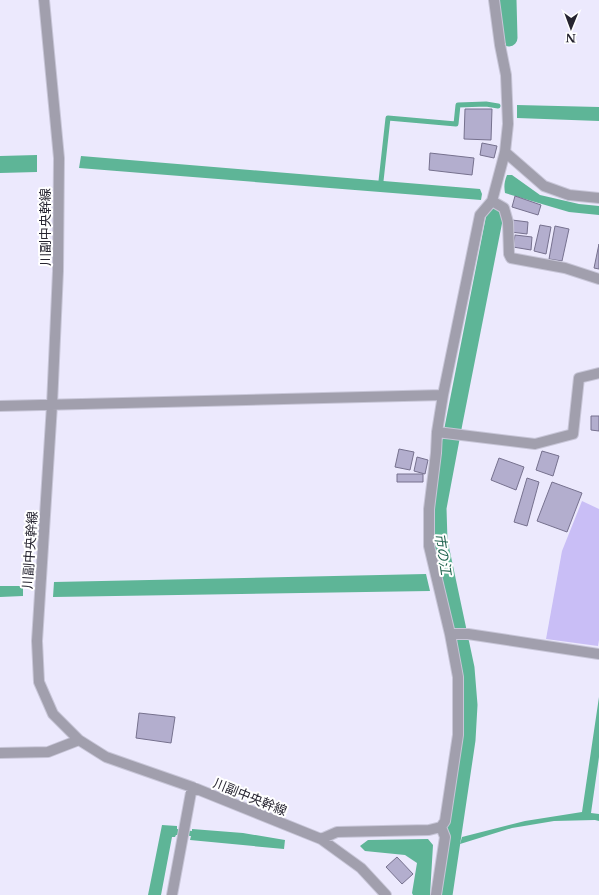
<svg xmlns="http://www.w3.org/2000/svg" width="599" height="895" font-family="'Libre Baskerville','Noto Sans JP',serif">
	<style>
		.green { fill: #c9bef6 }
		.water { fill: #5eb597 }
		.lines { fill: none; stroke-linecap: round; stroke-linejoin: round }
		.stream { stroke: #5eb597; stroke-width: 5 }
		.canal { stroke: #5eb597; stroke-width: 17 }
		.building { fill: #b3aece; stroke: #76718e }
		.minor-casing { stroke: #c8c6d8; stroke-width: 12 }
		.minor { stroke: #a19fad; stroke-width: 10 }
		.labels { text-anchor: middle; dominant-baseline: central; stroke-width: 4; stroke-linejoin: round; paint-order: stroke }
		.street-label { font-size: 13px; fill: #262430; stroke: #fff }
		.water-label { font-size: 14px; font-style: italic; fill: #226550; stroke: #fff }
	</style>
	<rect width="100%" height="100%" fill="#ece9fd"/>
	<!-- green -->
	<path class="green" d="M 582,501 L 599,509 L 599,640 L 598,646 L 546,639 L 562,551 Z"/>
	<!-- water -->
	<path class="water" d="M 517,105 L 599,107 L 599,121 L 517,118 Z
		M 37,155 L 37,172 L 0,173 L 0,156 Z
		M 81,156 L 480,189 L 482,194 L 481,200 L 79,168 Z
		M 507,175 L 512,175 L 540,195 L 579,204 L 599,206 L 599,215 L 569,212 L 505,193 C 504,187 504,182 507,175 Z
		M 426,574 L 430,591 L 53,597 L 54,582 Z
		M 0,586 L 23,586 L 23,596 L 0,597 Z
		M 599,697 L 599,757 L 591,813 L 599,814 L 599,821 L 595,820 L 554,821 L 512,828 L 460,844 L 462,837 L 525,821 L 582,812 Z
		M 162,825 L 177,826 L 177,829 L 192,831 L 192,829 L 243,833 L 285,840 L 284,849 L 190,840 L 191,836 L 176,835 L 175,837 L 172,837 L 161,895 L 148,895 Z
		M 428,839 L 433,845 L 430,895 L 413,895 L 412,893 L 417,863 L 405,855 L 365,851 L 360,846 L 368,840 Z"/>
	<g class="lines">
		<!-- stream -->
		<path class="stream" d="M 381,181 L 388,118 L 456,124 L 458,105 L 486,104 L 498,106"/>
		<!-- canal -->
		<path class="canal" d="M 508,0 L 509,38
			M 444,895 L 467,740 L 469,705 L 466,668 L 439,541 L 438,508 L 454,423 L 495,215"/>
	</g>
	<!-- building -->
	<path class="building" d="M 465,109 L 492,109 L 491,140 L 464,139 Z
		M 482,143 L 497,146 L 494,158 L 480,155 Z
		M 430,153 L 474,158 L 472,175 L 429,170 Z
		M 515,196 L 541,205 L 538,215 L 512,207 Z
		M 512,220 L 528,222 L 527,234 L 511,232 Z
		M 540,225 L 551,227 L 546,254 L 534,251 Z
		M 555,226 L 569,229 L 562,261 L 549,259 Z
		M 515,235 L 532,237 L 531,250 L 513,247 Z
		M 599,244 L 599,269 L 594,268 Z
		M 591,416 L 599,416 L 599,431 L 591,430 Z
		M 399,449 L 414,452 L 410,470 L 395,467 Z
		M 542,451 L 559,456 L 553,476 L 536,470 Z
		M 417,457 L 428,460 L 425,474 L 414,471 Z
		M 499,458 L 524,467 L 516,490 L 491,480 Z
		M 397,474 L 423,474 L 423,482 L 397,482 Z
		M 527,478 L 539,482 L 527,526 L 514,522 Z
		M 552,482 L 582,493 L 567,532 L 537,521 Z
		M 139,713 L 175,717 L 171,743 L 136,738 Z
		M 397,857 L 413,874 L 402,884 L 386,867 Z"/>
	<g class="lines">
		<!-- minor casing -->
		<g class="minor-casing">
			<path id="minor" d="M 44,0 L 59,158 L 58,271 L 52,405 L 37,641 L 39,682 L 53,714 L 79,740 L 106,757 L 192,787 L 321,839 L 361,868 L 386,895
				M 505,152 L 544,186 L 569,195 L 599,198
				M 492,201 L 504,208 L 508,222 L 509,254 L 511,258 L 565,268 L 599,279
				M 0,406 L 443,395
				M 437,432 L 535,444 L 573,434 L 579,378 L 599,373
				M 450,634 L 468,634 L 599,654
				M 0,753 L 48,752 L 79,740
				M 321,839 L 337,832 L 429,830 L 441,827 L 445,821 L 458,735 L 458,677 L 450,634 L 429,546 L 429,509 L 436,453 L 437,432 L 443,395 L 480,215 L 492,201 L 505,152 L 508,124 L 506,75 L 500,45 L 494,0
				M 172,895 L 192,787
				M 436,895 L 445,837 L 441,827"/>
		</g>
		<!-- minor -->
		<use href="#minor" class="minor"/>
	</g>
	<g class="labels">
		<!-- street labels -->
		<g class="street-label">
			<text transform="translate(45 227) rotate(-90)">川副中央幹線</text>
			<text transform="translate(30 550) rotate(-86)">川副中央幹線</text>
			<text transform="translate(250 797) rotate(22)">川副中央幹線</text>
		</g>
		<!-- water labels -->
		<g class="water-label">
			<text transform="translate(443 554) rotate(81)">市の江</text>
		</g>
	</g>
	<!-- north arrow -->
	<g transform="translate(571 28) rotate(181)" stroke="#ffffff" stroke-width="3" paint-order="stroke">
	<path d="M0-3L7 15L0 10L-7 15Z" fill="#262430"/>
	<text y="-6" font-size="11" font-weight="bold" text-anchor="middle" fill="#262430">N</text>
	</g>
</svg>
